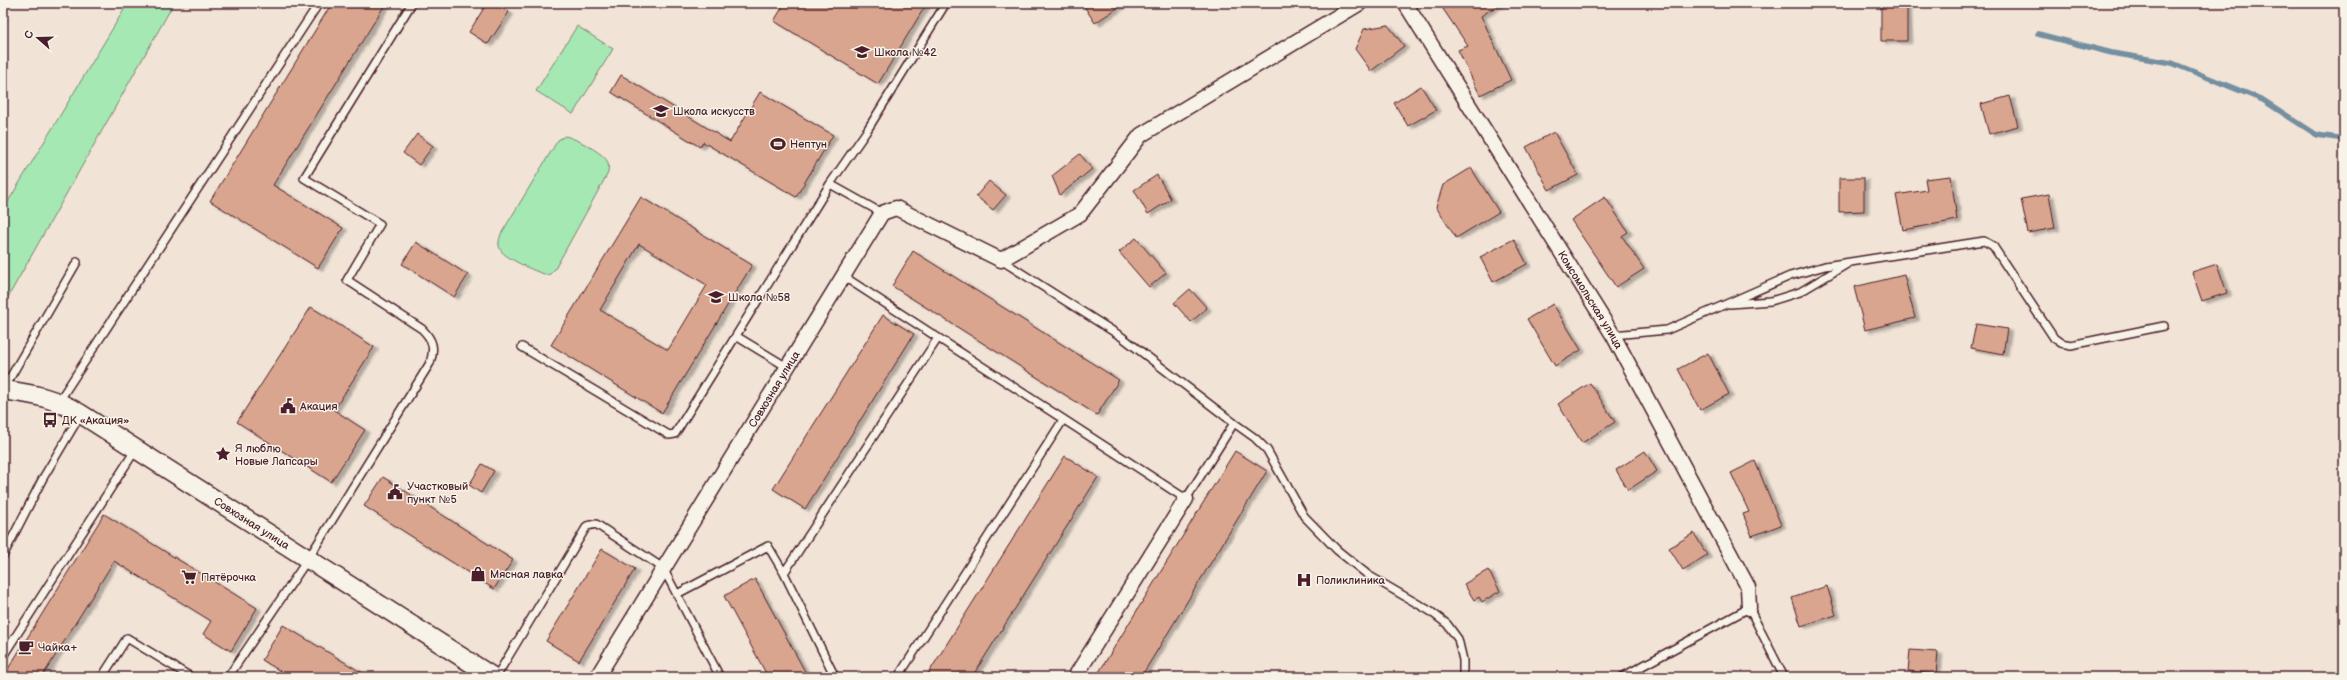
<svg xmlns="http://www.w3.org/2000/svg" width="2347" height="680" font-family="'Balsamiq Sans',sans-serif">
	<style>
		.green { fill: #a5e8b3; stroke: #78846f }
		.lines { fill: none; stroke-linecap: round; stroke-linejoin: round }
		.stream { stroke: #738fa0; stroke-width: 5.5 }
		.building { fill: #daa58e; stroke: #4a1f2b; fill-rule: evenodd; filter: url(#shadow) }
		.service-casing { stroke: #4a1f2b; stroke-width: 10 }
		.minor-casing { stroke: #4a1f2b; stroke-width: 17 }
		.tertiary-casing { stroke: #4a1f2b; stroke-width: 21 }
		.service { stroke: #f7f3e8; stroke-width: 7 }
		.minor { stroke: #f7f3e8; stroke-width: 14 }
		.tertiary { stroke: #f7f3e8; stroke-width: 18 }
		.labels { text-anchor: middle; dominant-baseline: central; stroke-width: 3; stroke-linejoin: round; paint-order: stroke }
		.poi-label { font-size: 11px; fill: #4a1f2b; stroke: #f7f3e8; text-anchor: start }
		.street-label { font-size: 11px; fill: #4a1f2b; stroke: #f7f3e8 }
	</style>
	<defs>
		<filter id="shadow"><feDropShadow dx="4.5" dy="2.5" stdDeviation="1" flood-color="#0004"/></filter>
	</defs>
	<rect width="100%" height="100%" fill="#f1e3d6"/>
	<filter id="ink" filterUnits="userSpaceOnUse"><feTurbulence type="fractalNoise" baseFrequency=".025" numOctaves="2"/><feDisplacementMap in="SourceGraphic" scale="8" xChannelSelector="R" yChannelSelector="G"/><feConvolveMatrix kernelMatrix="1 2 1 2 8 2 1 2 1" color-interpolation-filters="sRGB"/></filter>
	<g filter="url(#ink)">
		<!-- green -->
		<path class="green" d="M 128,3 L 174,3 L 3,306 L 3,210 Z
			M 577,26 L 613,49 L 573,114 L 536,91 Z
			M 565,136 C 575,138 605,153 608,163 C 609,166 608,170 608,173 L 555,269 L 549,275 C 539,274 508,259 502,252 C 497,246 499,240 501,234 L 558,140 Z"/>
		<g class="lines">
			<!-- stream -->
			<path class="stream" d="M 2038,34 L 2112,53 L 2172,63 L 2263,100 L 2317,135 L 2344,139"/>
		</g>
		<!-- building -->
		<path class="building" d="M 332,3 L 386,3 L 273,185 L 343,228 L 318,268 L 210,201 Z
			M 487,3 L 494,3 L 509,12 L 488,44 L 469,32 Z
			M 785,3 L 927,3 L 878,84 L 774,21 Z
			M 1082,3 L 1125,3 L 1095,23 Z
			M 1439,3 L 1501,3 L 1481,16 L 1511,80 L 1480,95 L 1458,50 L 1468,46 Z
			M 1881,4 L 1907,4 L 1907,41 L 1881,41 Z
			M 1388,25 L 1404,46 L 1371,71 L 1355,49 L 1364,29 Z
			M 621,75 L 730,142 L 760,92 L 833,135 L 796,197 L 703,142 L 700,147 L 611,92 Z
			M 1421,86 L 1436,110 L 1408,126 L 1394,103 Z
			M 2010,96 L 2018,126 L 1989,134 L 1981,104 Z
			M 1554,132 L 1578,175 L 1549,190 L 1526,147 Z
			M 417,134 L 433,146 L 419,165 L 403,153 Z
			M 1080,154 L 1092,169 L 1060,195 L 1052,176 Z
			M 1471,168 L 1499,212 L 1456,238 L 1436,207 L 1443,185 Z
			M 1157,175 L 1171,199 L 1148,214 L 1134,190 Z
			M 1951,176 L 1957,220 L 1903,230 L 1896,195 L 1927,190 L 1925,179 Z
			M 1839,178 L 1864,178 L 1864,211 L 1839,212 Z
			M 989,181 L 1006,195 L 993,210 L 976,196 Z
			M 2049,194 L 2055,228 L 2028,233 L 2021,199 Z
			M 641,197 L 752,265 L 662,413 L 551,345 ZM 639,244 L 707,285 L 668,350 L 600,310 Z
			M 1605,197 L 1628,232 L 1622,236 L 1644,269 L 1616,287 L 1571,220 Z
			M 1136,238 L 1166,273 L 1149,287 L 1119,252 Z
			M 1514,239 L 1527,264 L 1493,282 L 1480,257 Z
			M 416,242 L 468,275 L 454,297 L 402,264 Z
			M 913,251 L 1119,380 L 1097,415 L 892,286 Z
			M 2217,264 L 2227,293 L 2202,301 L 2192,272 Z
			M 1904,275 L 1915,318 L 1865,330 L 1854,287 Z
			M 1190,289 L 1207,308 L 1191,322 L 1174,303 Z
			M 1553,304 L 1581,350 L 1555,366 L 1527,319 Z
			M 311,307 L 374,347 L 334,410 L 365,430 L 331,482 L 237,422 Z
			M 883,315 L 914,334 L 805,509 L 773,489 Z
			M 1976,324 L 2007,329 L 2003,354 L 1971,348 Z
			M 1708,353 L 1729,394 L 1700,410 L 1678,369 Z
			M 1590,383 L 1615,422 L 1582,443 L 1558,404 Z
			M 1235,451 L 1267,471 L 1141,677 L 1096,677 Z
			M 1645,451 L 1657,471 L 1628,490 L 1616,470 Z
			M 1065,456 L 1098,477 L 972,677 L 926,677 Z
			M 1755,461 L 1781,525 L 1752,536 L 1743,514 L 1749,512 L 1731,473 Z
			M 482,464 L 494,471 L 481,493 L 469,485 Z
			M 383,477 L 513,560 L 494,589 L 364,506 Z
			M 104,514 L 257,608 L 231,651 L 203,634 L 211,621 L 114,561 L 42,677 L 3,677 Z
			M 1694,533 L 1707,555 L 1683,570 L 1669,548 Z
			M 602,549 L 635,569 L 579,661 L 546,641 Z
			M 1488,570 L 1500,591 L 1482,602 L 1479,597 L 1474,600 L 1464,584 Z
			M 755,579 L 808,677 L 768,677 L 724,596 Z
			M 1827,586 L 1836,615 L 1801,626 L 1792,598 Z
			M 283,625 L 369,677 L 290,677 L 262,660 Z
			M 1910,650 L 1938,652 L 1936,674 L 1908,671 Z"/>
		<g class="lines">
			<!-- service casing -->
			<g class="service-casing">
				<path id="service" d="M 882,213 L 830,184 L 866,132 L 946,3
					M 843,276 L 1186,499 L 1234,423 L 1122,337 L 1001,260
					M 1730,304 L 1771,301 L 1800,292 L 1847,264
					M 1613,335 L 1667,330 L 1790,276 L 1825,266 L 1984,241 L 1993,246 L 2054,338 L 2061,343 L 2071,345 L 2164,326
					M 736,336 L 787,367
					M 522,347 L 669,435 L 675,434 L 830,184
					M 3,390 L 77,262
					M 59,401 L 319,3
					M 1234,423 L 1255,438 L 1267,450 L 1304,516 L 1337,550 L 1368,575 L 1430,611 L 1447,624 L 1458,639 L 1463,660 L 1463,677
					M 3,556 L 43,478 L 81,414
					M 677,594 L 768,546 L 784,573
					M 3,656 L 136,449
					M 102,677 L 127,638 L 191,677
					M 228,677 L 308,559 L 430,363 C 435,348 433,340 422,329 L 347,280 L 380,224 L 304,178 L 412,3
					M 496,677 L 587,526 L 596,524 L 663,568 L 720,677
					M 835,677 L 784,573 L 938,338
					M 898,677 L 1063,420
					M 1622,677 L 1749,608 L 1784,677"/>
			</g>
			<!-- minor casing -->
			<g class="minor-casing">
				<g id="minor">
					<path id="s1" d="M 1405,3 L 1613,335 L 1748,587 L 1749,608"/>
					<path id="s2" d="M 597,677 L 882,213 L 896,208 L 1001,260 L 1080,214 L 1141,135 L 1360,3"/>
					<path d="M 1075,677 L 1186,499"/>
				</g>
			</g>
			<!-- tertiary casing -->
			<g class="tertiary-casing">
				<g id="tertiary">
					<path id="s3" d="M 3,390 C 35,394 54,398 81,414 L 493,677"/>
				</g>
			</g>
			<!-- service -->
			<use href="#service" class="service"/>
			<!-- minor -->
			<use href="#minor" class="minor"/>
			<!-- tertiary -->
			<use href="#tertiary" class="tertiary"/>
		</g>
	</g>
	<!-- icons -->
	<defs>
		<g id="school-bare" transform="scale(1.2)"><path d="M0-5L7-2L0 1L-7-2ZM-4 1L0 2.5L4 1V4Q0 6-4 4Z" fill="#4a1f2b" stroke="#f7f3e8" stroke-width="2.5" paint-order="stroke"/></g>
		<g id="stadium-bare" transform="scale(1.2)"><path d="M0-5a6.5 5 0 1 0 0 10a6.5 5 0 1 0 0-10ZM-3.5-1.8h7v3.6h-7Z" fill="#4a1f2b" stroke="#f7f3e8" stroke-width="2.5" paint-order="stroke"/></g>
		<g id="civic-bare" transform="scale(1.2)"><path d="M-.6-6.5H3V-4.5H.6V-3L4-1V1h2V6H-6V1h2V-1L-.6-3ZM-1.2 2.5V6h2.4V2.5Z" fill="#4a1f2b" stroke="#f7f3e8" stroke-width="2.5" paint-order="stroke"/></g>
		<g id="bus-bare" transform="scale(1.2)"><path d="M-5-6H5V4H4V6H2V4H-2V6H-4V4H-5ZM-3.5-4V0h7V-4ZM-3.5 1.2v1.5H-2V1.2ZM2 1.2v1.5H3.5V1.2Z" fill="#4a1f2b" stroke="#f7f3e8" stroke-width="2.5" paint-order="stroke"/></g>
		<g id="sight-bare" transform="scale(1.2)"><path d="M0-6L1.8-2.2L6-1.7L2.9 1.2L3.7 5.4L0 3.3L-3.7 5.4L-2.9 1.2L-6-1.7L-1.8-2.2Z" fill="#4a1f2b" stroke="#f7f3e8" stroke-width="2.5" paint-order="stroke"/></g>
		<g id="shop-bare" transform="scale(1.2)"><path d="M-5-2.5h2.3a2.7 3.5 0 0 1 5.4 0H5L5.5 6h-11ZM-1.5-2.5h3a1.5 2.3 0 0 0-3 0Z" fill="#4a1f2b" stroke="#f7f3e8" stroke-width="2.5" paint-order="stroke"/></g>
		<g id="supermarket-bare" transform="scale(1.2)"><path d="M-6-5.5h2.5l.6 2H6L4.5 2H-2.5L-4.4-4H-6ZM-1.5 3.2a1.3 1.3 0 1 0 .1 0ZM3 3.2a1.3 1.3 0 1 0 .1 0Z" fill="#4a1f2b" stroke="#f7f3e8" stroke-width="2.5" paint-order="stroke"/></g>
		<g id="hospital-bare" transform="scale(1.2)"><path d="M-5-5h3v3.5h4V-5h3V5h-3V1.5h-4V5h-3Z" fill="#4a1f2b" stroke="#f7f3e8" stroke-width="2.5" paint-order="stroke"/></g>
		<g id="cafe-bare" transform="scale(1.2)"><path d="M-5.5-4.5H6V0H3Q3 3.5 0 3.5H-2.5Q-5.5 3.5-5.5 0ZM3-3.2v2h1.7v-2ZM-6 4.5H4V6H-6Z" fill="#4a1f2b" stroke="#f7f3e8" stroke-width="2.5" paint-order="stroke"/></g>
	</defs>
	<g fill-rule="evenodd">
		<use href="#school-bare" x="862" y="52"/>
		<use href="#school-bare" x="661" y="111"/>
		<use href="#stadium-bare" x="778" y="144"/>
		<use href="#school-bare" x="716" y="297"/>
		<use href="#civic-bare" x="288" y="406"/>
		<use href="#bus-bare" x="50" y="420"/>
		<use href="#sight-bare" x="223" y="454"/>
		<use href="#civic-bare" x="395" y="492"/>
		<use href="#shop-bare" x="478" y="574"/>
		<use href="#supermarket-bare" x="189" y="577"/>
		<use href="#hospital-bare" x="1304" y="580"/>
		<use href="#cafe-bare" x="26" y="647"/>
	</g>
	<g class="labels">
		<!-- poi labels -->
		<g class="poi-label">
			<text x="874" y="52">Школа №42</text>
			<text x="673" y="111">Школа искусств</text>
			<text x="790" y="144">Нептун</text>
			<text x="728" y="297">Школа №58</text>
			<text x="300" y="406">Акация</text>
			<text x="62" y="420">ДК «Акация»</text>
			<text x="235" y="448">Я люблю<tspan x="235" dy="13">Новые Лапсары</tspan></text>
			<text x="407" y="486">Участковый<tspan x="407" dy="13">пункт №5</tspan></text>
			<text x="490" y="574">Мясная лавка</text>
			<text x="201" y="577">Пятёрочка</text>
			<text x="1316" y="580">Поликлиника</text>
			<text x="38" y="647">Чайка+</text>
		</g>
		<!-- street labels -->
		<g class="street-label">
			<text stroke="none"><textPath href="#s1" startOffset="350">Комсомольская улица</textPath></text>
			<text stroke="none"><textPath href="#s2" startOffset="338">Совхозная улица</textPath></text>
			<text stroke="none"><textPath href="#s3" startOffset="285">Совхозная улица</textPath></text>
		</g>
	</g>
	<!-- margin -->
	<rect width="2347" height="680" fill="none" stroke="#f7f3e8" stroke-width="16"/>
	<rect x="8" y="8" width="2331" height="664" fill="none" stroke="#4a1f2b" stroke-width="1.5" filter="url(#ink)"/>
	<!-- north arrow -->
	<g transform="translate(38 38) rotate(290)" stroke="#f7f3e8" stroke-width="3" paint-order="stroke">
	<path d="M0-3L7 15L0 10L-7 15Z" fill="#4a1f2b"/>
	<text y="-6" font-size="11" font-weight="bold" text-anchor="middle" fill="#4a1f2b">С</text>
	</g>
</svg>
